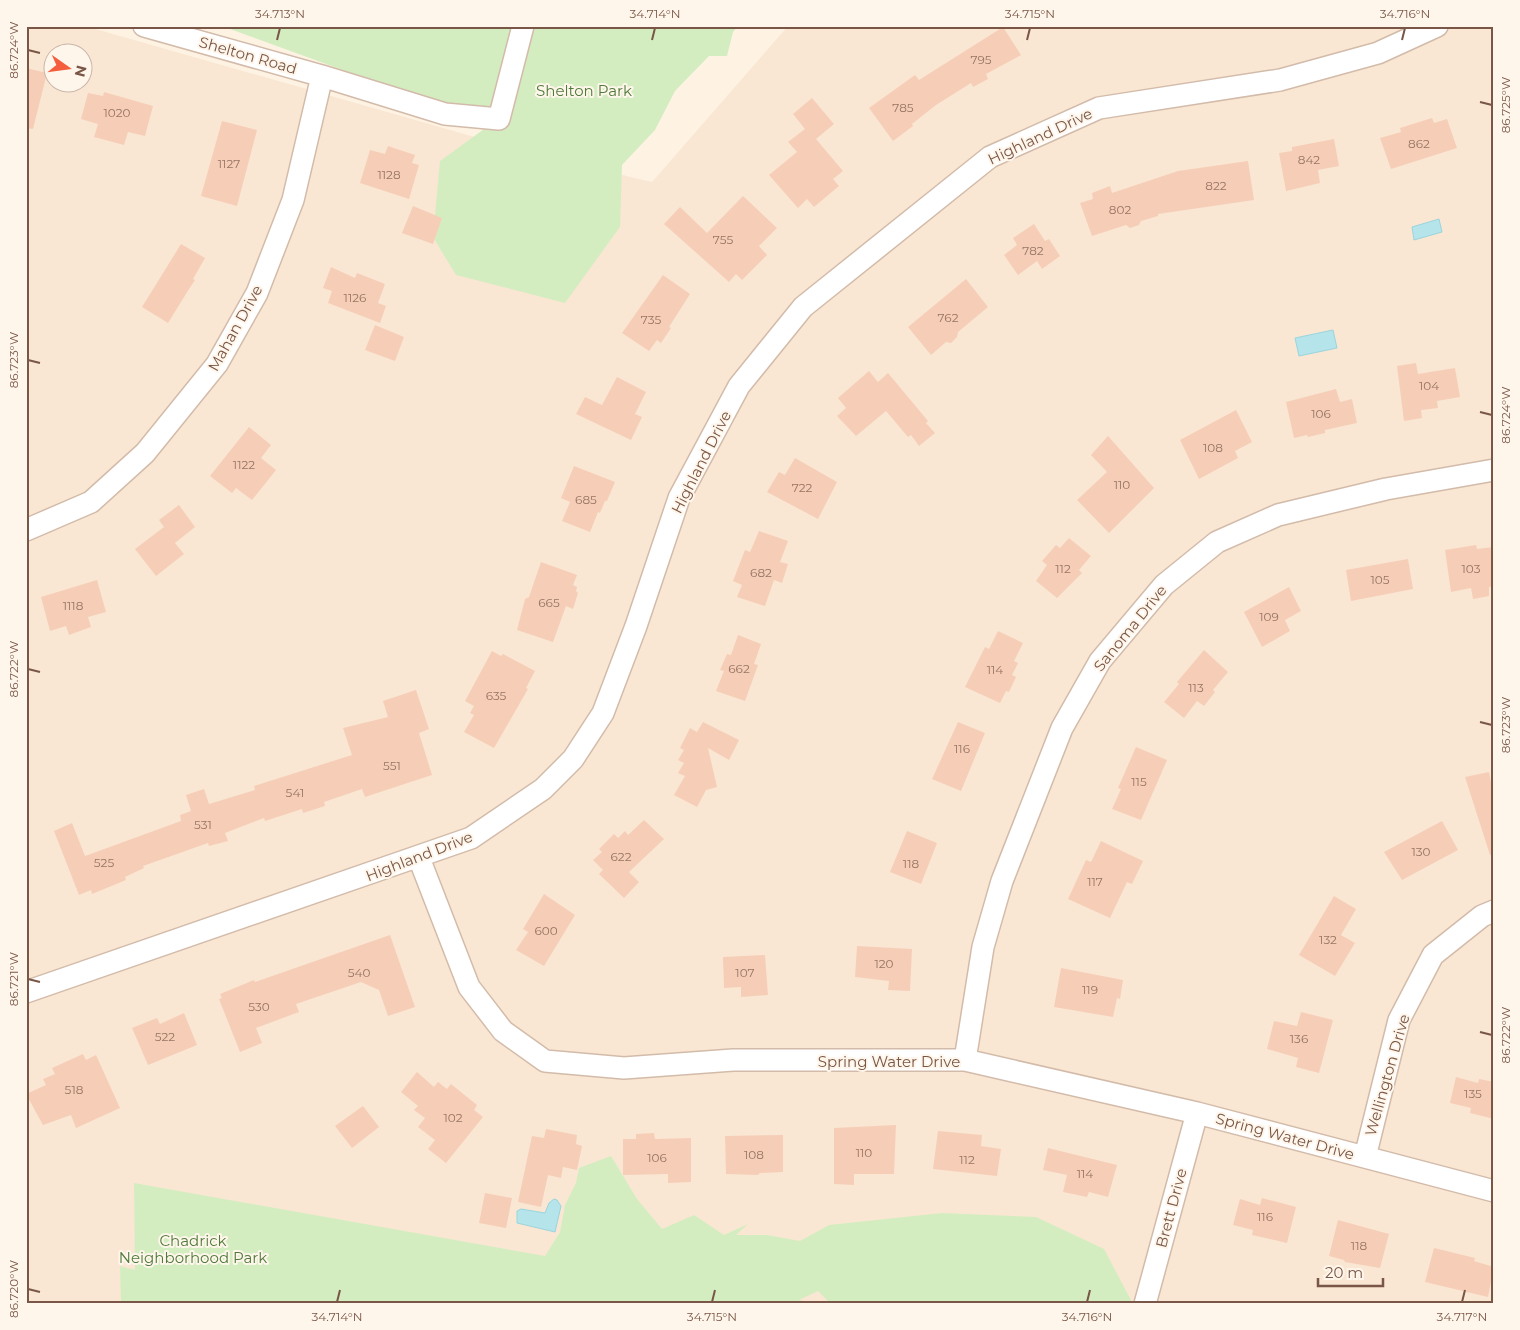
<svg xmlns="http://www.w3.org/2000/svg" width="1520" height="1330" font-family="Montserrat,sans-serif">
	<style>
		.residential { fill: #f9e7d3; fill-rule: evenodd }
		.green { fill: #d4edc0 }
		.water { fill: #b5e4ea; stroke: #9ad5dd }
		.building { fill: #f6ceb8 }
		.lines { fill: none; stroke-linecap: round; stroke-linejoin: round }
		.street-casing { stroke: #d3bbaa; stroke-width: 24 }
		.street { stroke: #fff; stroke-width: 21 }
		.ticks { fill: none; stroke: #795646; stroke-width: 2 }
		.labels { text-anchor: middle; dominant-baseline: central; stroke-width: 4; stroke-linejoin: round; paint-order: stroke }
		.number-label { font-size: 12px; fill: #987462 }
		.street-label { font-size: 15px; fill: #795646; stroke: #fff6eb }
		.park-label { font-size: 15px; fill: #4f7a3b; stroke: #fff6eb }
		.neatline { fill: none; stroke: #795646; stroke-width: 2 }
		.ticks-label { font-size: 12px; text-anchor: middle; fill: #795646 }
	</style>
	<rect width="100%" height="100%" fill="#fef3e3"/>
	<!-- residential -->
	<path class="residential" d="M 26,26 L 85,26 L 535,154 L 652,182 L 788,26 L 1494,26 L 1494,1304 L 26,1304 ZM 52,52 L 82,52 L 82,82 L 52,82 Z"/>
	<!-- green -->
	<path class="green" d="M 222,26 L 738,26 L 733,32 L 727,56 L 709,56 L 675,91 L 655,130 L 622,165 L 620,227 L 565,303 L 456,275 L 433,237 L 440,161 L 491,124 Z
		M 611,1156 L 637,1199 L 662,1229 L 694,1215 L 724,1235 L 748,1224 L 736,1235 L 767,1235 L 800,1241 L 829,1225 L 942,1213 L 1036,1217 L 1104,1249 L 1133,1304 L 831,1304 L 818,1291 L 799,1300 L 819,1304 L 121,1304 L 120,1266 L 135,1270 L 134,1183 L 545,1256 L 560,1232 L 565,1205 L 576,1183 L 579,1168 Z"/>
	<!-- water -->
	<path class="water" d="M 1439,219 L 1442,232 L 1414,240 L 1412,227 Z
		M 1333,330 L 1337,348 L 1299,356 L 1295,338 Z
		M 554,1199 L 557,1200 L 561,1206 L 555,1232 L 517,1223 L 517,1211 L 521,1209 L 545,1213 L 549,1203 Z"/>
	<!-- building -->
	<path class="building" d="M 1003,27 L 1021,55 L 986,74 L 988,79 L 973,87 L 971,83 L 936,105 L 912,124 L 913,126 L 893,141 L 869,108 L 915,75 L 919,80 Z
		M 26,68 L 47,73 L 33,129 L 26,128 Z
		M 104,92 L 153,106 L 145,136 L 128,132 L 124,145 L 94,137 L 98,124 L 81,119 L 88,93 L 103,96 Z
		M 812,98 L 834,124 L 816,139 L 843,171 L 833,179 L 839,186 L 814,207 L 807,199 L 798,208 L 769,175 L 797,152 L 788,142 L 805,129 L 793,114 Z
		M 1432,118 L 1434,123 L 1447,119 L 1457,148 L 1391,169 L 1380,138 L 1401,132 L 1400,128 Z
		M 222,121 L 257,130 L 237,206 L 201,196 Z
		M 1334,139 L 1339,166 L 1318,170 L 1320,183 L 1286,191 L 1279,153 L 1292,151 L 1292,147 Z
		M 388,146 L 415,155 L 412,163 L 419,165 L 409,199 L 360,183 L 370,150 L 385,154 Z
		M 1248,161 L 1254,200 L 1158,214 L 1158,216 L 1141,221 L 1139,225 L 1130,228 L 1126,225 L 1092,236 L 1080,203 L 1093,199 L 1092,193 L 1110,186 L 1112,193 L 1178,171 Z
		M 743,196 L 777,228 L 759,246 L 767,255 L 742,280 L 736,274 L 729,282 L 664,224 L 680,207 L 707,233 Z
		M 413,206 L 442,218 L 433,244 L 402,233 Z
		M 1034,224 L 1045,241 L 1049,239 L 1060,256 L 1042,269 L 1037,261 L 1018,275 L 1004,255 L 1017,245 L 1013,238 Z
		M 181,244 L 205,258 L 193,279 L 195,280 L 189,289 L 168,323 L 142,307 Z
		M 331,267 L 355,278 L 357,273 L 385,284 L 378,303 L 386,306 L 380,323 L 328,303 L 332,291 L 323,288 Z
		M 663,275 L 690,294 L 669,327 L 671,328 L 661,343 L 657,340 L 649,351 L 622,333 Z
		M 966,279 L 988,307 L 958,332 L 957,337 L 951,343 L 946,342 L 931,355 L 908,327 Z
		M 375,325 L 404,337 L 395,361 L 365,350 Z
		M 1416,363 L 1418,374 L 1455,368 L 1460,397 L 1437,401 L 1438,408 L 1421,410 L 1422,418 L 1404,421 L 1397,366 Z
		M 869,371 L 878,382 L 888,373 L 928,421 L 926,423 L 935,433 L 919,446 L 911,435 L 908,437 L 886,411 L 856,436 L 837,416 L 846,408 L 838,398 Z
		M 617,377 L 646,392 L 635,414 L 642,417 L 631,440 L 576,414 L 585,397 L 602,405 Z
		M 1336,389 L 1340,402 L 1352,399 L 1357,423 L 1325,430 L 1325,433 L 1308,437 L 1307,435 L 1294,438 L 1286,402 Z
		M 1236,410 L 1252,442 L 1235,451 L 1238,458 L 1199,479 L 1180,440 Z
		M 249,427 L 271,445 L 261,458 L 276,470 L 252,500 L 236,488 L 232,493 L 210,476 Z
		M 1108,436 L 1154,488 L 1109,533 L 1077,500 L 1107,472 L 1091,455 Z
		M 795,458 L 837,482 L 818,519 L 767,492 L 779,472 L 785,475 Z
		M 574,466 L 615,482 L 607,501 L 605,501 L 600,513 L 598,512 L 590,532 L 562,521 L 570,502 L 561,498 Z
		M 179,505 L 195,527 L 175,543 L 184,554 L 156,576 L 135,549 L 164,527 L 159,520 Z
		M 759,531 L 788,541 L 780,562 L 788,564 L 782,583 L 774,580 L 765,606 L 737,597 L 742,585 L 733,581 L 745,550 L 750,552 Z
		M 1069,538 L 1091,556 L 1079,570 L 1082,573 L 1057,598 L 1036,581 L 1047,565 L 1042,561 L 1056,545 L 1060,548 Z
		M 1476,545 L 1477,549 L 1494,547 L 1494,586 L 1489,587 L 1489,596 L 1473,599 L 1471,588 L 1451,592 L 1445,550 Z
		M 1408,559 L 1413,589 L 1351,601 L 1346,570 Z
		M 541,562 L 577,575 L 573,585 L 577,587 L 576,591 L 578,593 L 573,609 L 566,606 L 553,642 L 517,630 L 525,599 L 529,597 Z
		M 97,580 L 106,612 L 88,617 L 91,627 L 69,635 L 66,626 L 50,631 L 41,597 Z
		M 1289,587 L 1301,611 L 1285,620 L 1290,631 L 1262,647 L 1244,612 Z
		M 998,631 L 1023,643 L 1014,661 L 1018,663 L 1012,675 L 1016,677 L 1009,692 L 1006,691 L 1000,703 L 965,687 L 985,647 L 989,649 Z
		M 738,635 L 761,644 L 754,664 L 758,665 L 745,701 L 716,691 L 724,671 L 720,670 L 727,654 L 731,655 Z
		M 1204,650 L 1228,672 L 1213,690 L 1215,692 L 1204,706 L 1197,701 L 1184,718 L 1164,702 L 1179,684 L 1177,682 Z
		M 492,651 L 501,656 L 503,654 L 535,671 L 526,688 L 528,689 L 494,748 L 464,732 L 474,715 L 470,713 L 474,706 L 465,701 Z
		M 416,690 L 429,729 L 419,733 L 432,775 L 365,797 L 362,789 L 324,802 L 325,806 L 303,813 L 302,809 L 265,821 L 264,818 L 225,833 L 228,841 L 209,846 L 208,843 L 143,866 L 144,868 L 125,877 L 126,880 L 92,894 L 91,890 L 79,895 L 54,831 L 72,823 L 85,856 L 181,821 L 180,815 L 191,811 L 186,795 L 204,789 L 209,804 L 255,790 L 254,786 L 352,755 L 343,728 L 388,717 L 383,701 Z
		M 703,722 L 739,740 L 729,760 L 708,748 L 717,787 L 706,790 L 697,807 L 674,795 L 685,776 L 678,773 L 684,763 L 678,760 L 684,750 L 680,748 L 690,728 L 697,732 Z
		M 958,722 L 985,733 L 961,791 L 932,779 Z
		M 1136,747 L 1167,760 L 1141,820 L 1112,809 L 1121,789 L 1118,788 Z
		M 1489,772 L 1491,782 L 1494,781 L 1494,855 L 1490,855 L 1465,777 Z
		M 644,820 L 664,839 L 629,872 L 639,882 L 624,898 L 599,874 L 603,870 L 593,860 L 602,852 L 599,849 L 614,834 L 618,838 L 625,831 L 628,835 Z
		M 1442,821 L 1458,850 L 1402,880 L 1384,852 Z
		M 907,831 L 937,843 L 921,884 L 890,872 Z
		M 1101,841 L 1143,861 L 1132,884 L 1127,882 L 1110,918 L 1068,899 L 1086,860 L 1091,862 Z
		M 544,894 L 575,915 L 544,966 L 516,950 L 528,932 L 523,929 Z
		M 1334,896 L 1356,909 L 1341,935 L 1355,943 L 1335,976 L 1299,955 Z
		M 390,935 L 415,1007 L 388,1016 L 379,990 L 361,982 L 296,1004 L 299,1012 L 256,1028 L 262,1043 L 240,1052 L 219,999 L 222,998 L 220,994 L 254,980 L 255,982 Z
		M 857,946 L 912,949 L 910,991 L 888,990 L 889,981 L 855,977 Z
		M 765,955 L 768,995 L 741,997 L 741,987 L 724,988 L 723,957 Z
		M 1061,968 L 1123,980 L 1120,999 L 1117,998 L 1113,1017 L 1054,1007 Z
		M 1301,1012 L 1333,1020 L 1319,1073 L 1296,1067 L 1298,1058 L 1267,1049 L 1274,1021 L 1297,1026 Z
		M 184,1013 L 197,1045 L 148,1065 L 132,1028 L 157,1018 L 160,1024 Z
		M 83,1054 L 86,1060 L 96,1055 L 120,1108 L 76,1128 L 71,1115 L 43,1125 L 26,1094 L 46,1085 L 43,1079 L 55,1074 L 52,1068 Z
		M 417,1072 L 434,1087 L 438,1082 L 447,1089 L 451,1084 L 477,1105 L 474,1110 L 483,1117 L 446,1163 L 428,1149 L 435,1140 L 418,1127 L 425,1118 L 414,1110 L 418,1106 L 401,1092 Z
		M 1456,1077 L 1478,1083 L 1479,1079 L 1494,1082 L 1494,1119 L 1470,1113 L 1471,1108 L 1450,1103 Z
		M 363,1106 L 379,1127 L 352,1148 L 335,1126 Z
		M 896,1125 L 894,1174 L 854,1174 L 854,1185 L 834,1184 L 834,1128 Z
		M 546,1129 L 577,1135 L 576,1144 L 582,1146 L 577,1170 L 563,1167 L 561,1178 L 548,1175 L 541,1207 L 518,1202 L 532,1136 L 544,1138 Z
		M 938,1131 L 982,1135 L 981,1146 L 1001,1149 L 997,1176 L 933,1169 Z
		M 654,1133 L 655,1139 L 691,1138 L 691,1182 L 668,1183 L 668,1174 L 623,1175 L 623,1139 L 636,1139 L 636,1134 Z
		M 783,1135 L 783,1172 L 760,1173 L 758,1175 L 726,1174 L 725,1136 Z
		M 1048,1148 L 1117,1165 L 1108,1197 L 1089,1192 L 1087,1197 L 1063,1192 L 1067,1175 L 1043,1170 Z
		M 485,1193 L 512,1198 L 506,1228 L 479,1223 Z
		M 1262,1198 L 1296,1207 L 1287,1243 L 1252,1235 L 1253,1230 L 1233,1225 L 1240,1199 L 1260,1205 Z
		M 1338,1220 L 1389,1234 L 1380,1268 L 1345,1262 L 1344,1260 L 1329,1256 Z
		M 1434,1248 L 1475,1258 L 1474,1261 L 1494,1267 L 1488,1297 L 1425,1282 Z"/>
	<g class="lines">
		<!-- street casing -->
		<g class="street-casing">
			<path id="street" d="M 144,26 L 322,76 L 445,114 L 499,119 L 523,26
				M 26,530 L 91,502 L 145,453 L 217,364 L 257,293 L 293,200 L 322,76
				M 419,858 L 469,987 L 503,1031 L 545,1061 L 624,1068 L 733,1060 L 965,1060 L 1197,1113 L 1494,1191
				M 26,992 L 471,838 L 543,789 L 573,759 L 603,713 L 636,626 L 679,498 L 739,386 L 803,307 L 990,157 L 1099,108 L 1280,80 L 1378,53 L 1437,26
				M 965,1060 L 983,947 L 1002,881 L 1062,728 L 1100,661 L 1164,585 L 1217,542 L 1278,515 L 1386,489 L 1494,470
				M 1365,1157 L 1399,1020 L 1433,955 L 1482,916 L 1494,911
				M 1145,1304 L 1197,1113"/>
		</g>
		<!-- street -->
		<use href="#street" class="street"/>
	</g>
	<!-- ticks -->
	<path class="ticks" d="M 277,40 L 280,28M 652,40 L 655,28M 1027,40 L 1030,28M 1402,40 L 1405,28M 28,50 L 40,53M 1480,102 L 1492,105M 28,360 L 40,363M 1480,412 L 1492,415M 28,669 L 40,672M 1480,722 L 1492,725M 28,979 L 40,982M 1480,1032 L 1492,1035M 28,1289 L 40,1292M 337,1302 L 340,1290M 712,1302 L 715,1290M 1087,1302 L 1090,1290M 1462,1302 L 1465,1290"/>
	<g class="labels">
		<!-- number labels -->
		<g class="number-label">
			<text x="981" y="59">795</text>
			<text x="903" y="107">785</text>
			<text x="117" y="112">1020</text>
			<text x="1419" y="143">862</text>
			<text x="1309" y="159">842</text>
			<text x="229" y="163">1127</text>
			<text x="389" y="174">1128</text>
			<text x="1216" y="185">822</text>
			<text x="1120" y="209">802</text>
			<text x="723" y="239">755</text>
			<text x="1033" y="250">782</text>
			<text x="355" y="297">1126</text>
			<text x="948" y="317">762</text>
			<text x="651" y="319">735</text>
			<text x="1429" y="385">104</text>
			<text x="1321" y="413">106</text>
			<text x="1213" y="447">108</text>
			<text x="244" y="464">1122</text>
			<text x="1122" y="484">110</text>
			<text x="802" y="487">722</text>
			<text x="586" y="499">685</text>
			<text x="1063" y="568">112</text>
			<text x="1471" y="568">103</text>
			<text x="761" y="572">682</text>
			<text x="1380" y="579">105</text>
			<text x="549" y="602">665</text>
			<text x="73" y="605">1118</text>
			<text x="1269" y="616">109</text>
			<text x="739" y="668">662</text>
			<text x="995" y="669">114</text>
			<text x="1196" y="687">113</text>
			<text x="496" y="695">635</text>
			<text x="962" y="748">116</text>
			<text x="392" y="765">551</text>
			<text x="1139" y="781">115</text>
			<text x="295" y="792">541</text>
			<text x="203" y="824">531</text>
			<text x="1421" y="851">130</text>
			<text x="621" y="856">622</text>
			<text x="104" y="862">525</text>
			<text x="911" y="863">118</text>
			<text x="1095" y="881">117</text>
			<text x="546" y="930">600</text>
			<text x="1328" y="939">132</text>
			<text x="884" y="963">120</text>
			<text x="359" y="972">540</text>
			<text x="745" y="972">107</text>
			<text x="1090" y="989">119</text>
			<text x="259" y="1006">530</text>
			<text x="165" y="1036">522</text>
			<text x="1299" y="1038">136</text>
			<text x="74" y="1089">518</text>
			<text x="1473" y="1093">135</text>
			<text x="453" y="1117">102</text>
			<text x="864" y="1152">110</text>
			<text x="754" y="1154">108</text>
			<text x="657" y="1157">106</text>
			<text x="967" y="1159">112</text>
			<text x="1085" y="1173">114</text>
			<text x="1265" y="1216">116</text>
			<text x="1359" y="1245">118</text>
		</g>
		<!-- street labels -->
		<g class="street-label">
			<text transform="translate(248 55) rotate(16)">Shelton Road</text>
			<text transform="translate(1040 136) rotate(-25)">Highland Drive</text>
			<text transform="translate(235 328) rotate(-61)">Mahan Drive</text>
			<text transform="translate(701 462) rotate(-63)">Highland Drive</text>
			<text transform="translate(1130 628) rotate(-51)">Sanoma Drive</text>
			<text transform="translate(419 856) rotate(-21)">Highland Drive</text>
			<text x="889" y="1061">Spring Water Drive</text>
			<text transform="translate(1387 1075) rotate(-74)">Wellington Drive</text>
			<text transform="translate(1285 1136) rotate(15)">Spring Water Drive</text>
			<text transform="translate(1171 1208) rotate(-75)">Brett Drive</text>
		</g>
		<!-- park labels -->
		<g class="park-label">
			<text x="584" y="90">Shelton Park</text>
			<text x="193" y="1240">Chadrick<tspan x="193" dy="17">Neighborhood Park</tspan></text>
		</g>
	</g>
	<!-- border -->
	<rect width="1520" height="1330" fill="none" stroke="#fff6eb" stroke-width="55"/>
	<!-- north arrow -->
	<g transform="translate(68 68) rotate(104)"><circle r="24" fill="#fff6eb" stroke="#c9b6a9"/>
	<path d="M0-4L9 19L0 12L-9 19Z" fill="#f45e3c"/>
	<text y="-8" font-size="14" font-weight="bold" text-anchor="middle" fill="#795646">N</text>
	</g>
	<!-- scale -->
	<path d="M1318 1278v8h65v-8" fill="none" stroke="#795646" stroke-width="2.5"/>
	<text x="1325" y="1278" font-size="15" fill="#795646" stroke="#fff6eb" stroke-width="4" paint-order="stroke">20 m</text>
	<rect x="28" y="28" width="1464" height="1274" class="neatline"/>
	<g class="ticks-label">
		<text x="280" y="18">34.713°N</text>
		<text x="655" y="18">34.714°N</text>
		<text x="1030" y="18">34.715°N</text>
		<text x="1405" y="18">34.716°N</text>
		<text transform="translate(14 50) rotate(-90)" y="4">86.724°W</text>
		<text transform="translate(1506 105) rotate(-90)" y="4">86.725°W</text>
		<text transform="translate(14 360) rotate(-90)" y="4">86.723°W</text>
		<text transform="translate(1506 415) rotate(-90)" y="4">86.724°W</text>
		<text transform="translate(14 669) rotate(-90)" y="4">86.722°W</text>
		<text transform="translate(1506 725) rotate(-90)" y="4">86.723°W</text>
		<text transform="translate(14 979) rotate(-90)" y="4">86.721°W</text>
		<text transform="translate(1506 1035) rotate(-90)" y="4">86.722°W</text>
		<text transform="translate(14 1289) rotate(-90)" y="4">86.720°W</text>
		<text x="337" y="1321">34.714°N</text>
		<text x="712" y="1321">34.715°N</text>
		<text x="1087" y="1321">34.716°N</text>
		<text x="1462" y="1321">34.717°N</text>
	</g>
</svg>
